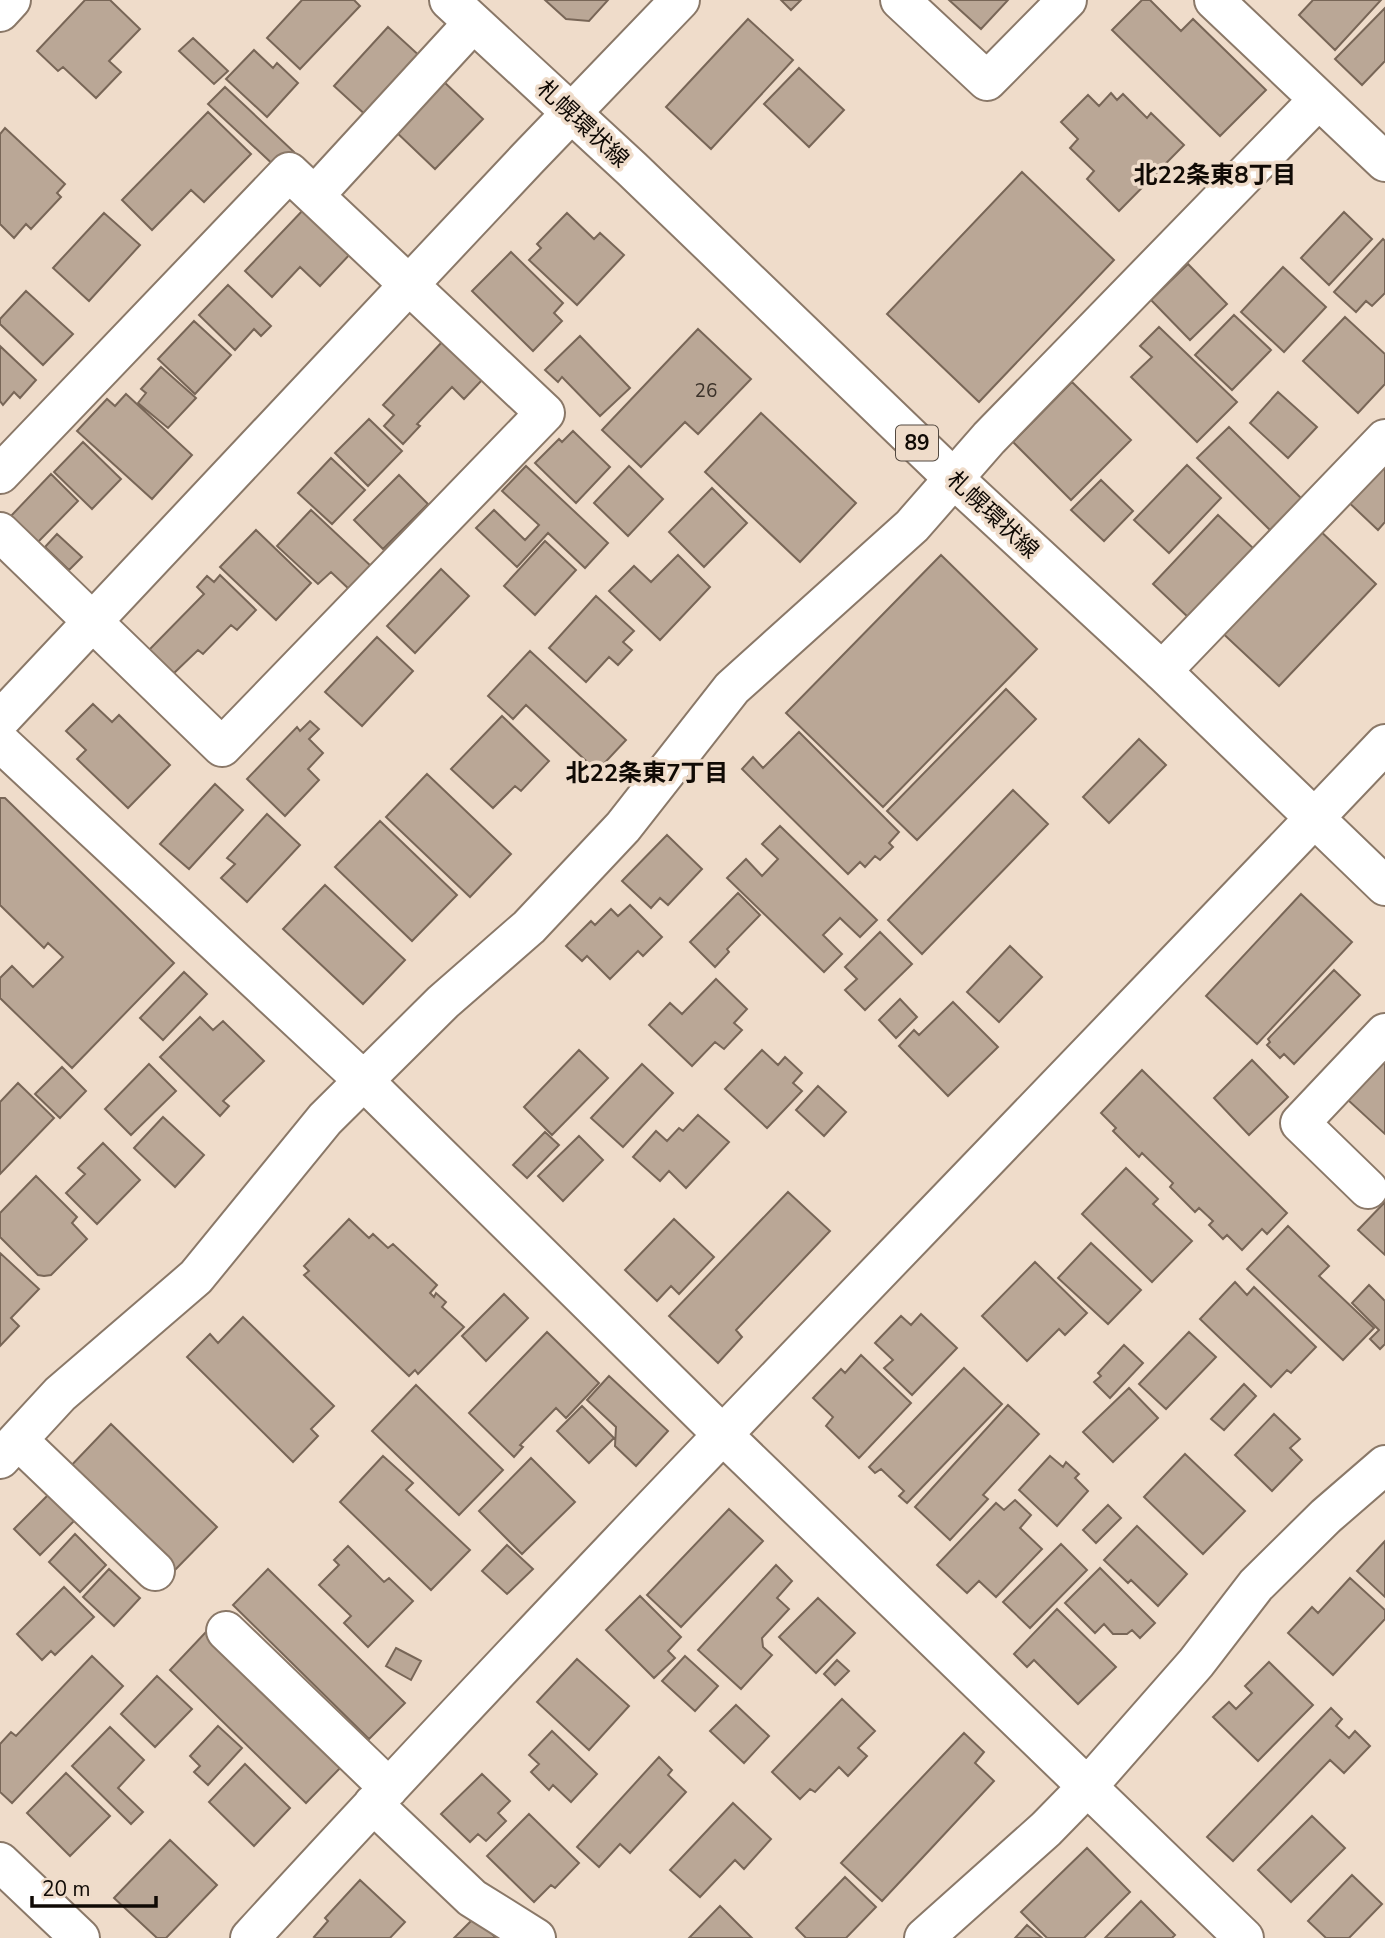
<svg xmlns="http://www.w3.org/2000/svg" width="1385" height="1938" font-family="'Nunito Sans','Noto Sans JP',sans-serif">
	<style>
		.building { fill: #baa796; stroke: #786657; stroke-width: 2 }
		.lines { fill: none; stroke-linecap: round; stroke-linejoin: round }
		.minor-casing { stroke: #8a7868; stroke-width: 42 }
		.major-casing { stroke: #8a7868; stroke-width: 42 }
		.minor { stroke: #fff; stroke-width: 38 }
		.major { stroke: #fff; stroke-width: 38 }
		.labels { text-anchor: middle; dominant-baseline: central; stroke-width: 7; stroke-linejoin: round; paint-order: stroke }
		.number-label { font-size: 19px; fill: #3a3129 }
		.shield { fill: #efdcca; stroke: #534940; stroke-width: 2 }
		.shield-label { font-size: 21px; font-weight: bold; fill: #100a05 }
		.street-label { font-size: 23px; fill: #100a05; stroke: #efdcca }
		.neighbourhood-label { font-size: 24px; font-weight: bold; fill: #100a05; stroke: #efdcca }
	</style>
	<rect width="100%" height="100%" fill="#efdcca"/>
	<!-- building -->
	<path class="building" d="M 85,0 L 110,0 L 140,29 L 109,61 L 121,72 L 96,98 L 63,67 L 58,71 L 37,51 Z
		M 302,0 L 354,0 L 360,6 L 300,69 L 267,38 Z
		M 545,0 L 608,0 L 589,21 L 566,19 Z
		M 781,0 L 801,0 L 791,10 Z
		M 949,0 L 1008,0 L 981,29 Z
		M 1142,0 L 1150,0 L 1181,31 L 1193,19 L 1266,90 L 1220,136 L 1112,30 Z
		M 1313,0 L 1381,0 L 1335,50 L 1299,15 Z
		M 1385,8 L 1385,61 L 1362,85 L 1335,59 Z
		M 748,19 L 793,60 L 711,149 L 666,107 Z
		M 388,27 L 423,59 L 369,118 L 334,86 Z
		M 193,38 L 228,71 L 214,84 L 179,51 Z
		M 254,50 L 273,68 L 277,63 L 298,83 L 267,117 L 226,79 Z
		M 799,68 L 844,110 L 809,147 L 764,104 Z
		M 442,80 L 483,119 L 435,169 L 394,130 Z
		M 225,87 L 294,152 L 278,169 L 208,104 Z
		M 1111,93 L 1117,100 L 1123,94 L 1147,118 L 1151,113 L 1184,145 L 1119,211 L 1087,179 L 1094,171 L 1070,148 L 1078,139 L 1061,122 L 1088,95 L 1099,106 Z
		M 208,112 L 251,154 L 204,202 L 191,190 L 152,230 L 122,200 Z
		M 5,128 L 65,184 L 57,193 L 61,197 L 31,229 L 26,224 L 14,238 L 0,224 L 0,134 Z
		M 1022,172 L 1114,260 L 979,402 L 887,314 Z
		M 305,208 L 352,252 L 320,286 L 300,267 L 272,297 L 245,271 Z
		M 1344,212 L 1372,239 L 1329,285 L 1301,258 Z
		M 104,213 L 140,245 L 89,301 L 53,268 Z
		M 567,213 L 594,239 L 600,233 L 624,255 L 577,305 L 529,260 L 541,248 L 537,244 Z
		M 1383,239 L 1385,241 L 1385,293 L 1372,306 L 1366,301 L 1356,312 L 1334,292 Z
		M 511,252 L 563,303 L 554,313 L 562,321 L 533,351 L 472,291 Z
		M 1188,264 L 1227,304 L 1190,340 L 1151,300 Z
		M 1283,267 L 1326,307 L 1284,352 L 1241,312 Z
		M 228,285 L 271,326 L 261,336 L 254,329 L 235,350 L 199,315 Z
		M 26,291 L 73,334 L 43,365 L 0,324 L 0,319 Z
		M 1234,315 L 1271,350 L 1232,390 L 1195,355 Z
		M 1345,317 L 1385,354 L 1385,384 L 1358,413 L 1303,361 Z
		M 194,321 L 231,355 L 195,394 L 158,359 Z
		M 1159,327 L 1237,402 L 1197,442 L 1131,377 L 1152,357 L 1140,346 Z
		M 698,329 L 751,379 L 698,434 L 685,422 L 641,467 L 602,430 Z
		M 580,336 L 630,388 L 600,416 L 562,377 L 558,382 L 545,370 Z
		M 442,342 L 482,380 L 464,399 L 452,387 L 417,424 L 420,426 L 403,444 L 384,426 L 394,415 L 383,405 Z
		M 0,346 L 36,380 L 20,398 L 14,392 L 3,405 L 0,401 Z
		M 161,367 L 196,398 L 168,428 L 138,403 L 146,393 L 141,389 Z
		M 1072,382 L 1131,440 L 1071,500 L 1013,442 Z
		M 1278,392 L 1317,427 L 1288,458 L 1250,423 Z
		M 126,394 L 192,455 L 152,499 L 77,431 L 107,399 L 115,406 Z
		M 761,413 L 856,503 L 800,562 L 705,472 Z
		M 369,419 L 402,451 L 368,486 L 335,453 Z
		M 1229,427 L 1302,499 L 1270,530 L 1197,458 Z
		M 573,431 L 610,467 L 576,503 L 535,463 L 559,439 L 562,442 Z
		M 83,442 L 121,479 L 92,509 L 54,472 Z
		M 1385,451 L 1385,522 L 1378,530 L 1342,496 Z
		M 331,458 L 365,490 L 332,524 L 298,493 Z
		M 1187,465 L 1221,498 L 1169,553 L 1134,520 Z
		M 526,466 L 608,543 L 585,568 L 548,533 L 517,567 L 476,528 L 494,510 L 525,540 L 539,525 L 502,491 Z
		M 629,466 L 663,499 L 628,536 L 594,503 Z
		M 51,474 L 78,501 L 37,543 L 10,517 Z
		M 399,475 L 428,504 L 383,549 L 354,520 Z
		M 1101,480 L 1133,511 L 1104,541 L 1071,510 Z
		M 712,488 L 747,523 L 704,567 L 669,532 Z
		M 311,510 L 372,567 L 350,590 L 331,572 L 318,584 L 277,546 Z
		M 1218,515 L 1254,549 L 1189,618 L 1153,584 Z
		M 1314,525 L 1376,584 L 1279,686 L 1216,627 Z
		M 256,530 L 311,583 L 276,620 L 220,567 Z
		M 57,534 L 82,557 L 69,570 L 45,547 Z
		M 545,541 L 576,570 L 535,615 L 504,586 Z
		M 678,555 L 710,587 L 660,640 L 609,591 L 634,566 L 651,582 Z
		M 941,555 L 1037,649 L 883,807 L 786,713 Z
		M 441,569 L 469,596 L 415,653 L 387,626 Z
		M 220,575 L 256,610 L 237,630 L 231,625 L 203,654 L 198,650 L 173,674 L 149,650 L 204,594 L 197,587 L 207,576 L 214,582 Z
		M 596,596 L 634,631 L 623,642 L 632,650 L 618,665 L 609,657 L 586,682 L 549,648 Z
		M 377,637 L 413,671 L 362,726 L 325,692 Z
		M 530,651 L 626,740 L 597,771 L 526,705 L 513,719 L 488,696 Z
		M 1006,689 L 1036,719 L 917,840 L 887,811 Z
		M 93,704 L 112,722 L 119,715 L 170,765 L 128,808 L 77,759 L 86,750 L 66,731 Z
		M 502,716 L 549,761 L 521,791 L 515,786 L 493,808 L 451,769 Z
		M 310,721 L 319,729 L 309,739 L 323,753 L 308,769 L 319,780 L 285,816 L 247,779 L 297,727 L 300,731 Z
		M 799,732 L 899,832 L 889,843 L 893,847 L 880,860 L 875,856 L 865,867 L 860,862 L 848,874 L 742,769 L 753,757 L 763,768 Z
		M 1139,739 L 1166,765 L 1109,823 L 1083,797 Z
		M 427,774 L 511,854 L 470,897 L 386,817 Z
		M 215,784 L 243,810 L 189,869 L 160,844 Z
		M 1013,790 L 1048,824 L 922,954 L 888,920 Z
		M 0,798 L 5,798 L 174,963 L 72,1068 L 0,998 L 0,978 L 12,966 L 33,987 L 63,957 L 48,943 L 44,948 L 0,905 Z
		M 267,814 L 300,845 L 247,902 L 221,878 L 235,864 L 227,858 Z
		M 380,821 L 457,895 L 412,941 L 335,867 Z
		M 780,826 L 877,920 L 860,937 L 840,918 L 823,935 L 842,954 L 824,972 L 727,878 L 746,859 L 762,876 L 778,859 L 762,844 Z
		M 667,835 L 702,869 L 668,905 L 660,898 L 651,908 L 622,881 Z
		M 325,885 L 405,960 L 363,1004 L 283,929 Z
		M 738,893 L 760,915 L 727,949 L 729,952 L 715,967 L 690,942 Z
		M 1301,894 L 1352,942 L 1257,1044 L 1206,996 Z
		M 630,905 L 662,937 L 643,956 L 638,951 L 610,979 L 587,956 L 582,961 L 566,946 L 591,921 L 595,925 L 611,909 L 618,916 Z
		M 880,932 L 912,964 L 865,1010 L 845,990 L 857,979 L 845,967 Z
		M 1010,946 L 1042,977 L 999,1022 L 967,992 Z
		M 1334,970 L 1360,995 L 1294,1064 L 1284,1054 L 1280,1058 L 1267,1045 L 1270,1042 L 1268,1039 Z
		M 184,972 L 207,994 L 163,1040 L 140,1018 Z
		M 716,979 L 747,1009 L 734,1023 L 742,1030 L 724,1049 L 715,1042 L 692,1066 L 649,1025 L 670,1003 L 682,1014 Z
		M 900,999 L 917,1017 L 896,1038 L 879,1020 Z
		M 953,1002 L 998,1047 L 948,1096 L 899,1046 L 914,1030 L 919,1035 Z
		M 200,1017 L 213,1030 L 223,1021 L 264,1061 L 223,1101 L 229,1106 L 220,1116 L 160,1057 Z
		M 579,1050 L 608,1078 L 552,1135 L 524,1107 Z
		M 762,1050 L 778,1065 L 785,1057 L 802,1073 L 793,1083 L 802,1091 L 767,1128 L 725,1089 Z
		M 1252,1060 L 1288,1097 L 1249,1135 L 1214,1098 Z
		M 1385,1060 L 1385,1134 L 1348,1100 Z
		M 149,1064 L 176,1091 L 131,1135 L 105,1109 Z
		M 642,1064 L 673,1093 L 623,1147 L 591,1118 Z
		M 62,1067 L 86,1091 L 60,1118 L 35,1094 Z
		M 1142,1070 L 1287,1213 L 1267,1234 L 1262,1229 L 1242,1250 L 1227,1235 L 1223,1239 L 1209,1225 L 1213,1221 L 1199,1208 L 1195,1212 L 1170,1187 L 1173,1183 L 1142,1153 L 1139,1157 L 1113,1131 L 1116,1128 L 1101,1113 Z
		M 18,1083 L 54,1118 L 0,1174 L 0,1102 Z
		M 818,1086 L 846,1112 L 824,1136 L 796,1110 Z
		M 698,1115 L 729,1142 L 686,1188 L 669,1171 L 660,1181 L 633,1157 L 656,1131 L 667,1141 L 679,1128 L 683,1131 Z
		M 163,1117 L 204,1155 L 175,1187 L 134,1148 Z
		M 545,1132 L 559,1145 L 527,1178 L 513,1165 Z
		M 579,1136 L 603,1160 L 563,1201 L 538,1176 Z
		M 103,1143 L 140,1180 L 97,1224 L 66,1193 L 85,1174 L 78,1168 Z
		M 1126,1168 L 1158,1199 L 1153,1204 L 1192,1241 L 1152,1282 L 1082,1214 Z
		M 36,1176 L 77,1217 L 72,1223 L 87,1239 L 51,1275 L 44,1276 L 38,1275 L 0,1237 L 0,1213 Z
		M 788,1192 L 830,1231 L 736,1330 L 742,1337 L 718,1363 L 669,1316 Z
		M 1385,1202 L 1385,1255 L 1358,1230 Z
		M 349,1219 L 369,1238 L 373,1234 L 388,1248 L 393,1244 L 437,1285 L 430,1293 L 434,1297 L 436,1293 L 446,1302 L 442,1307 L 464,1327 L 418,1374 L 415,1370 L 409,1376 L 304,1275 L 309,1271 L 304,1266 Z
		M 674,1219 L 714,1257 L 679,1294 L 671,1286 L 657,1301 L 625,1270 Z
		M 1288,1226 L 1329,1266 L 1319,1276 L 1374,1328 L 1343,1360 L 1247,1269 Z
		M 1091,1243 L 1141,1290 L 1108,1324 L 1058,1278 Z
		M 0,1253 L 39,1289 L 11,1318 L 19,1326 L 0,1346 Z
		M 1035,1262 L 1087,1313 L 1065,1335 L 1059,1329 L 1027,1361 L 982,1316 Z
		M 1235,1282 L 1247,1295 L 1254,1287 L 1316,1347 L 1291,1373 L 1287,1370 L 1271,1387 L 1200,1319 Z
		M 1369,1285 L 1385,1301 L 1385,1344 L 1380,1349 L 1370,1339 L 1379,1330 L 1352,1303 Z
		M 504,1294 L 528,1318 L 486,1361 L 462,1336 Z
		M 921,1314 L 957,1348 L 912,1395 L 884,1368 L 893,1360 L 875,1343 L 901,1316 L 911,1325 Z
		M 243,1317 L 334,1406 L 311,1429 L 318,1436 L 293,1462 L 187,1357 L 210,1334 L 218,1343 Z
		M 547,1332 L 599,1383 L 566,1418 L 556,1408 L 520,1445 L 523,1447 L 514,1457 L 469,1413 Z
		M 1189,1332 L 1216,1357 L 1166,1409 L 1139,1384 Z
		M 1124,1345 L 1143,1363 L 1110,1398 L 1094,1382 L 1101,1376 L 1098,1373 Z
		M 861,1355 L 911,1403 L 859,1458 L 826,1426 L 833,1417 L 813,1398 L 841,1369 L 845,1373 Z
		M 964,1368 L 1002,1404 L 907,1503 L 899,1496 L 904,1491 L 881,1469 L 875,1473 L 869,1467 Z
		M 609,1376 L 668,1431 L 636,1466 L 615,1446 L 616,1427 L 587,1400 Z
		M 1244,1384 L 1256,1396 L 1224,1430 L 1211,1419 Z
		M 416,1385 L 503,1470 L 459,1515 L 372,1431 Z
		M 1129,1388 L 1158,1418 L 1113,1462 L 1083,1432 Z
		M 1008,1405 L 1039,1434 L 983,1495 L 988,1499 L 950,1540 L 915,1507 Z
		M 582,1406 L 614,1438 L 589,1463 L 557,1431 Z
		M 1274,1414 L 1300,1439 L 1290,1448 L 1302,1460 L 1272,1491 L 1235,1455 Z
		M 111,1424 L 217,1527 L 172,1573 L 66,1471 Z
		M 1185,1454 L 1245,1511 L 1203,1554 L 1144,1497 Z
		M 383,1456 L 413,1483 L 406,1490 L 470,1550 L 431,1590 L 340,1502 Z
		M 1050,1456 L 1063,1467 L 1066,1462 L 1079,1474 L 1075,1478 L 1088,1491 L 1057,1526 L 1019,1490 Z
		M 531,1458 L 575,1502 L 522,1554 L 479,1511 Z
		M 48,1495 L 74,1521 L 40,1555 L 14,1529 Z
		M 1015,1500 L 1031,1515 L 1020,1528 L 1042,1549 L 996,1597 L 979,1581 L 967,1593 L 937,1565 L 996,1503 L 1004,1510 Z
		M 1108,1505 L 1121,1518 L 1096,1543 L 1083,1530 Z
		M 729,1509 L 763,1541 L 681,1627 L 647,1595 Z
		M 1137,1526 L 1187,1574 L 1158,1606 L 1131,1580 L 1128,1583 L 1104,1560 Z
		M 75,1534 L 106,1565 L 80,1592 L 49,1562 Z
		M 1385,1541 L 1385,1597 L 1357,1571 Z
		M 1061,1544 L 1087,1570 L 1030,1628 L 1003,1602 Z
		M 507,1545 L 533,1569 L 507,1594 L 482,1571 Z
		M 348,1546 L 384,1582 L 389,1578 L 413,1601 L 368,1647 L 344,1623 L 351,1616 L 319,1585 L 339,1565 L 334,1560 Z
		M 776,1565 L 792,1581 L 777,1598 L 789,1609 L 762,1638 L 763,1647 L 772,1655 L 741,1689 L 698,1650 Z
		M 1100,1568 L 1155,1623 L 1140,1638 L 1132,1630 L 1127,1634 L 1113,1634 L 1104,1624 L 1095,1633 L 1065,1603 Z
		M 109,1569 L 140,1598 L 114,1626 L 83,1597 Z
		M 268,1569 L 405,1703 L 369,1739 L 233,1605 Z
		M 1350,1578 L 1385,1610 L 1385,1619 L 1333,1675 L 1288,1633 L 1312,1607 L 1318,1613 Z
		M 64,1587 L 94,1617 L 55,1655 L 51,1651 L 42,1660 L 17,1634 Z
		M 640,1596 L 681,1637 L 668,1651 L 675,1658 L 654,1678 L 606,1630 Z
		M 818,1598 L 855,1633 L 816,1673 L 779,1637 Z
		M 1057,1609 L 1116,1667 L 1078,1704 L 1034,1660 L 1027,1667 L 1014,1654 Z
		M 206,1632 L 343,1765 L 306,1803 L 170,1670 Z
		M 396,1648 L 421,1661 L 411,1680 L 386,1666 Z
		M 92,1656 L 123,1686 L 12,1803 L 0,1792 L 0,1744 L 11,1732 L 16,1736 Z
		M 685,1656 L 718,1686 L 695,1711 L 662,1681 Z
		M 577,1659 L 629,1706 L 589,1750 L 537,1702 Z
		M 837,1660 L 849,1671 L 835,1685 L 824,1674 Z
		M 1269,1662 L 1313,1705 L 1258,1761 L 1213,1717 L 1229,1702 L 1236,1709 L 1252,1693 L 1245,1686 Z
		M 157,1676 L 192,1709 L 155,1747 L 121,1714 Z
		M 842,1699 L 875,1731 L 858,1748 L 867,1756 L 848,1776 L 839,1767 L 815,1792 L 810,1789 L 800,1799 L 772,1772 Z
		M 736,1705 L 769,1736 L 744,1763 L 710,1731 Z
		M 1331,1708 L 1342,1719 L 1336,1726 L 1349,1738 L 1355,1731 L 1370,1746 L 1344,1773 L 1330,1760 L 1233,1861 L 1207,1837 Z
		M 218,1726 L 242,1748 L 208,1785 L 194,1772 L 200,1766 L 190,1756 Z
		M 110,1727 L 144,1760 L 118,1788 L 143,1812 L 131,1824 L 72,1766 Z
		M 552,1731 L 597,1774 L 571,1802 L 553,1785 L 549,1790 L 531,1772 L 539,1764 L 529,1755 Z
		M 964,1733 L 984,1752 L 975,1763 L 994,1781 L 882,1901 L 841,1863 Z
		M 659,1757 L 672,1770 L 668,1775 L 686,1792 L 630,1853 L 620,1844 L 599,1867 L 577,1847 Z
		M 245,1764 L 290,1808 L 254,1846 L 209,1802 Z
		M 66,1773 L 110,1816 L 70,1856 L 27,1813 Z
		M 482,1774 L 510,1801 L 498,1813 L 506,1821 L 486,1841 L 478,1834 L 470,1842 L 441,1814 Z
		M 733,1803 L 771,1839 L 744,1869 L 735,1860 L 700,1897 L 670,1870 Z
		M 529,1814 L 579,1863 L 555,1888 L 551,1885 L 534,1902 L 487,1856 Z
		M 1312,1816 L 1345,1848 L 1291,1902 L 1258,1870 Z
		M 170,1840 L 217,1885 L 166,1938 L 157,1938 L 114,1898 Z
		M 1087,1848 L 1130,1892 L 1084,1938 L 1047,1938 L 1021,1912 Z
		M 1352,1875 L 1382,1904 L 1349,1938 L 1326,1938 L 1308,1921 Z
		M 845,1877 L 876,1907 L 846,1938 L 806,1938 L 796,1928 Z
		M 360,1880 L 405,1922 L 390,1938 L 316,1938 L 314,1937 L 328,1921 L 325,1918 Z
		M 1141,1901 L 1175,1935 L 1172,1938 L 1105,1938 Z
		M 720,1906 L 752,1938 L 689,1938 Z
		M 475,1917 L 496,1938 L 454,1938 Z
		M 1027,1925 L 1042,1938 L 1015,1938 Z"/>
	<g class="lines">
		<!-- minor casing -->
		<g class="minor-casing">
			<path id="minor" d="M 900,0 L 987,81 L 1067,0
				M 1214,0 L 1385,162
				M 0,12 L 11,0
				M 315,195 L 473,23
				M 0,474 L 289,172 L 545,413 L 222,747 L 0,532
				M 1162,671 L 1385,439
				M 0,720 L 528,158 L 680,0
				M 0,742 L 363,1080 L 722,1434 L 1244,1938
				M 1368,1189 L 1300,1123 L 1385,1033
				M 18,1440 L 155,1571
				M 0,1459 L 60,1394 L 196,1277 L 325,1119 L 443,1002 L 529,927 L 623,827 L 732,688 L 912,526 L 989,438 L 1318,100
				M 226,1631 L 389,1788
				M 373,1804 L 472,1898 L 536,1938
				M 0,1862 L 80,1938
				M 250,1938 C 621,1533 1007,1142 1385,744
				M 924,1938 L 1046,1829 L 1088,1786 L 1196,1663 L 1256,1585 L 1326,1516 L 1385,1465"/>
		</g>
		<!-- major casing -->
		<g class="major-casing">
			<path id="major" d="M 449,0 L 632,169 L 952,477 L 1162,671 L 1385,886"/>
		</g>
		<!-- minor -->
		<use href="#minor" class="minor"/>
		<!-- major -->
		<use href="#major" class="major"/>
	</g>
	<g class="labels">
		<!-- number labels -->
		<g class="number-label">
			<text x="706" y="391">26</text>
		</g>
		<!-- shield labels -->
		<rect class="shield" x="896" y="425.5" width="42" height="35" rx="5"/>
		<g class="shield-label">
			<text x="917" y="443">89</text>
		</g>
		<!-- street labels -->
		<g class="street-label">
			<text transform="translate(583 124) rotate(43)">札幌環状線</text>
			<text transform="translate(993 515) rotate(43)">札幌環状線</text>
		</g>
		<!-- neighbourhood labels -->
		<g class="neighbourhood-label">
			<text x="1215" y="175">北22条東8丁目</text>
			<text x="647" y="773">北22条東7丁目</text>
		</g>
	</g>
	<!-- scale -->
	<path d="M32 1896v10h124v-10" fill="none" stroke="#100a05" stroke-width="3.5"/>
	<text x="42" y="1896" font-size="21" fill="#100a05" stroke="#efdcca" stroke-width="5" paint-order="stroke">20 m</text>
</svg>
